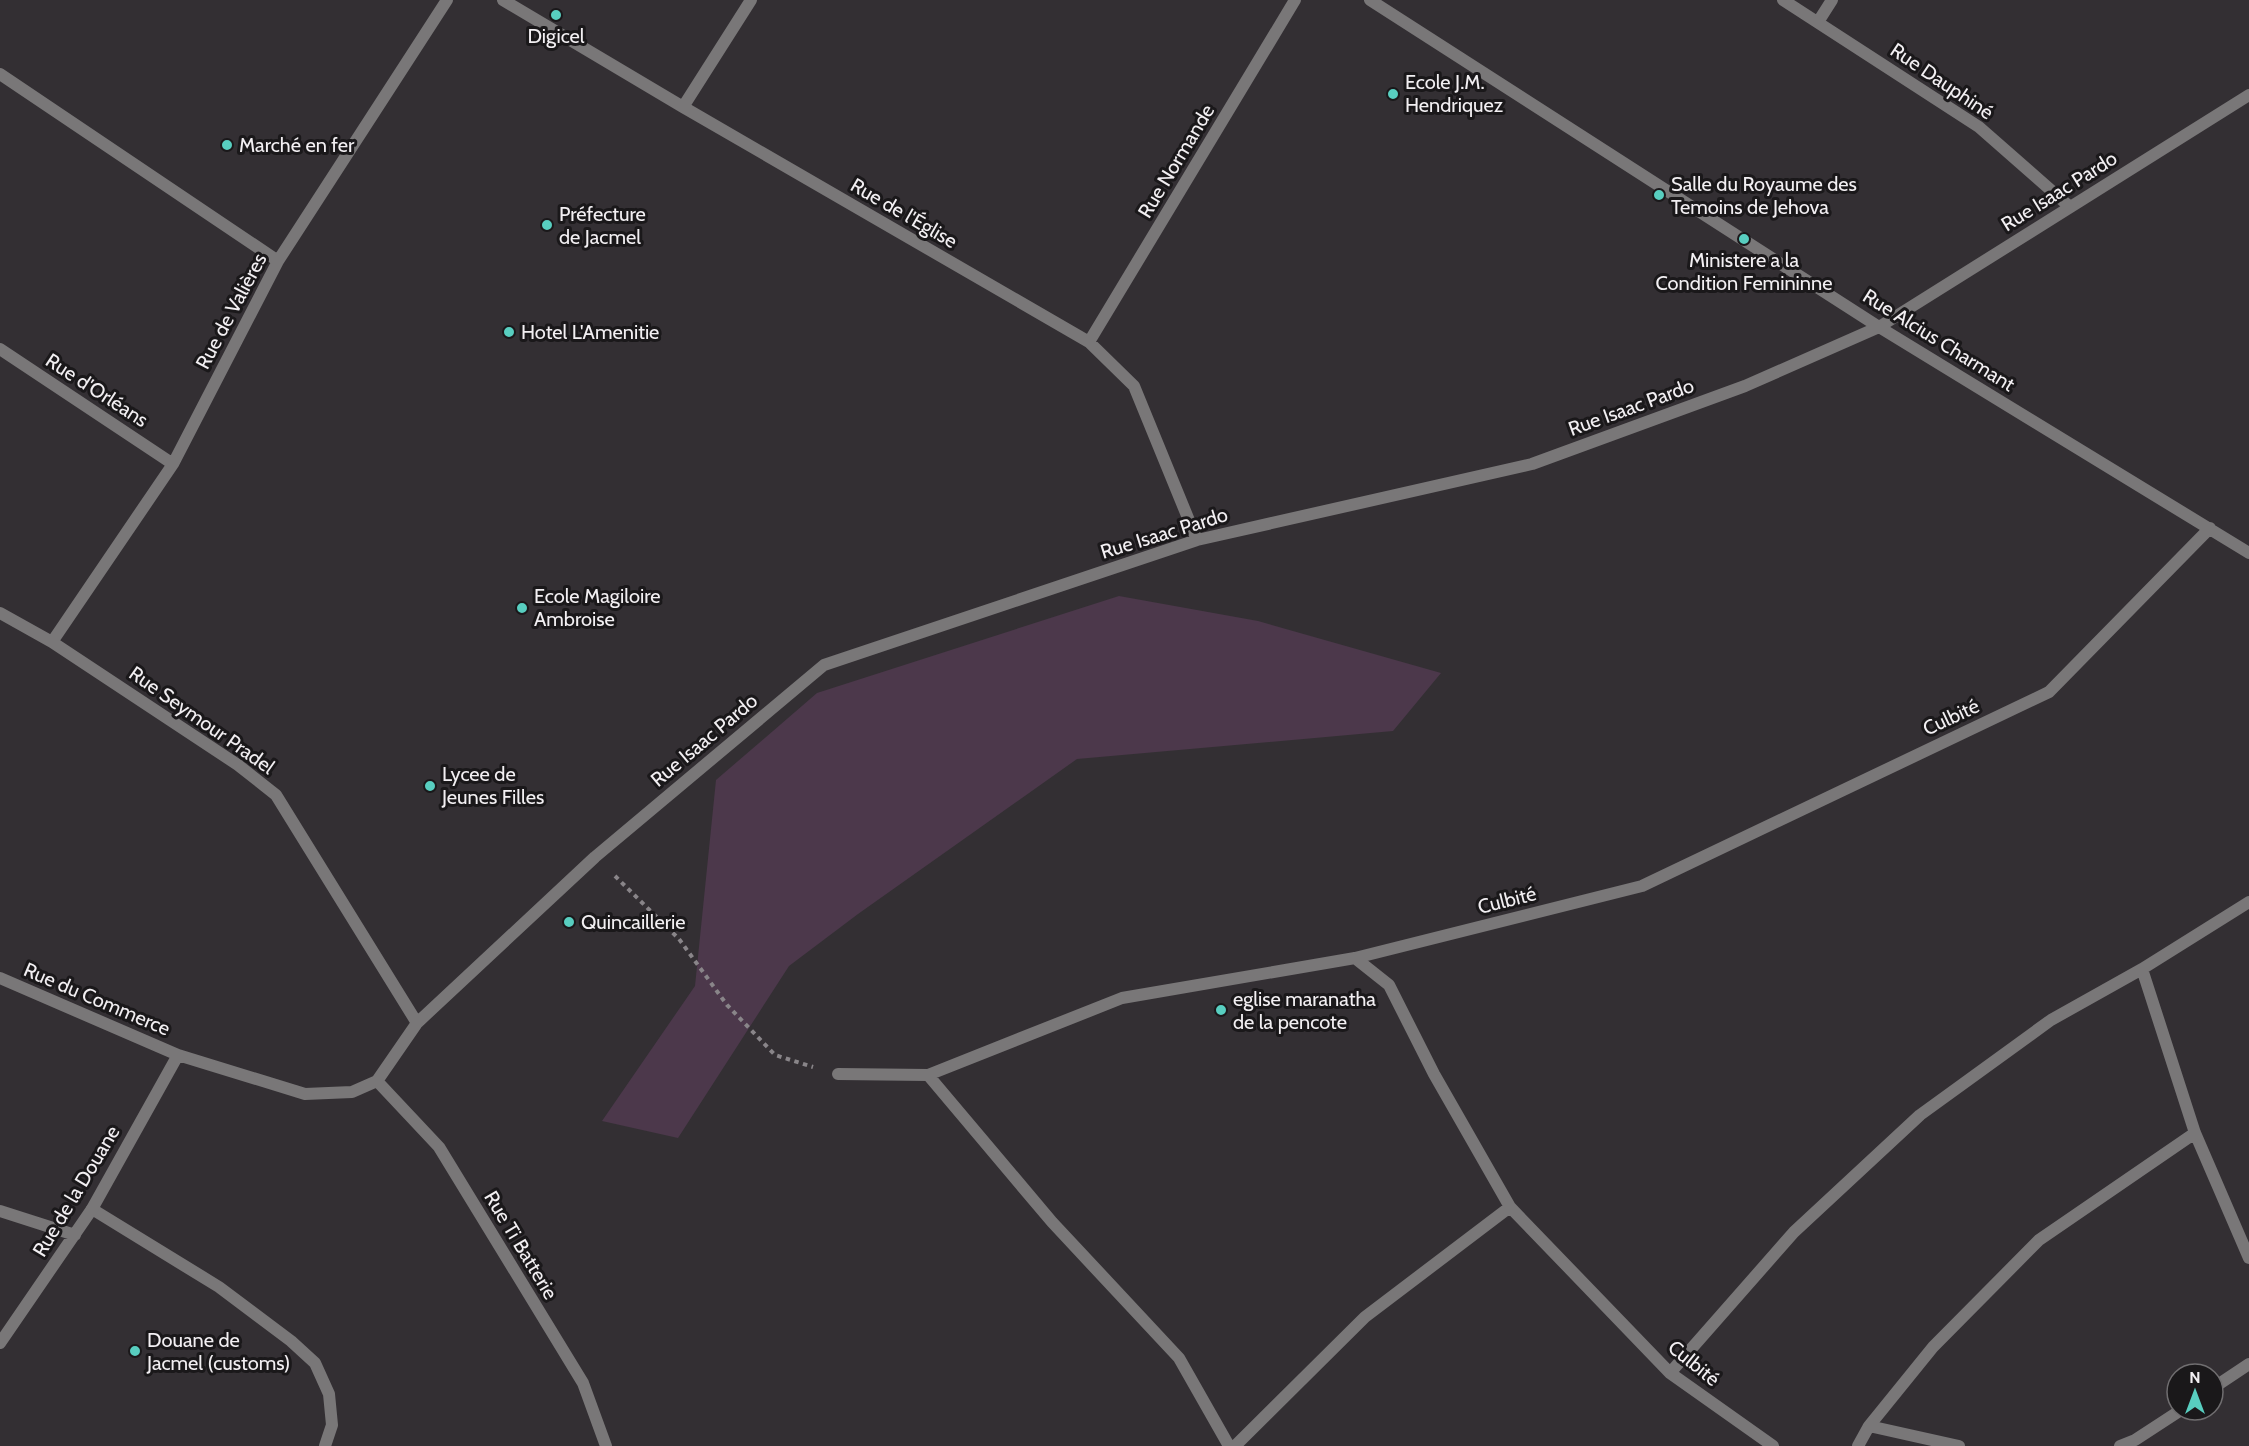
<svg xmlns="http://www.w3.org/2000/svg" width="2249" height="1446" font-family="Cabin,sans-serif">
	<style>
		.green { fill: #4c384b }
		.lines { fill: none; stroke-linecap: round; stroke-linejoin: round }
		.path { stroke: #898589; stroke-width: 4; stroke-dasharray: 4.5 4.5; stroke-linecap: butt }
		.service { stroke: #797778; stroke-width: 12 }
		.minor { stroke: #797778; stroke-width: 12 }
		.poi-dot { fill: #58cec0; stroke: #1a181a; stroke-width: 2 }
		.labels { text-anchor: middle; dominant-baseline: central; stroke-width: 6; stroke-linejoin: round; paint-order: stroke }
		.poi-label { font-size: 20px; fill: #f2eff2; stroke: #1a181a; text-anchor: start }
		.street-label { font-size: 20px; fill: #f2eff2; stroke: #1a181a }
	</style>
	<rect width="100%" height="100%" fill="#332f33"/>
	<!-- green -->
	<path class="green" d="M 1119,596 L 1258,621 L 1441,673 L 1393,731 L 1077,759 L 858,914 L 789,966 L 678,1138 L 602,1121 L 695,986 L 716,780 L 817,693 Z"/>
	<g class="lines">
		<!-- path -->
		<path class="path" d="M 615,876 L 679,939 L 727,1005 L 775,1055 L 813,1067"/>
		<!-- service -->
		<path class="service" d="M 92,1209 L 219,1287 L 291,1341 L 315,1363 L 329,1394 L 332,1425 L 325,1446"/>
		<!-- minor -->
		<path class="minor" d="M 503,0 L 683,107 L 1089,342 L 1134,386 L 1197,540
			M 1370,0 L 1879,327 L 2249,553
			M 1783,0 L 1979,127 L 2070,207
			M 1818,22 L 1832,0
			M 0,74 L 278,261
			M 683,107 L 751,0
			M 1089,342 L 1295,0
			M 0,349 L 173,464
			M 0,613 L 52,642 L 238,765 L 276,795 L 417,1023
			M 52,642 L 173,464 L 278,261 L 447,0
			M 1355,958 L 1389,985 L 1434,1074 L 1510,1207 L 1670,1373 L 1773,1446
			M 2142,969 L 2195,1133 L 2249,1258
			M 0,978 L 178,1055 L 305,1094 L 352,1092 L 377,1081 L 417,1023 L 595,857 L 824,665 L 1197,540 L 1532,464 L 1745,386 L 1879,327 L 2249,95
			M 838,1074 L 928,1075
			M 377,1081 L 439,1147 L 583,1383 L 606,1446
			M 0,1211 L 75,1235
			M 0,1343 L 92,1209 L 178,1055
			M 1670,1373 L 1794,1232 L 1920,1115 L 2051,1020 L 2142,969 L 2249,902
			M 2213,1388 L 2249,1364
			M 1869,1426 L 1959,1446
			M 1229,1446 L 1179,1358 L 1052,1222 L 928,1075 L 1122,998 L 1355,958 L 1642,886 L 2049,692 L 2210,528
			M 1235,1446 L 1365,1317 L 1510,1207
			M 1858,1446 L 1869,1426 L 1933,1347 L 2039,1240 L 2195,1133
			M 2120,1446 L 2135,1440 L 2181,1410"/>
	</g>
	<!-- markers -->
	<g class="poi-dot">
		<circle cx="556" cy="15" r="6"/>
		<circle cx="1393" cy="94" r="6"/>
		<circle cx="227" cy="145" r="6"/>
		<circle cx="1659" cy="195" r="6"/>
		<circle cx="547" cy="225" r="6"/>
		<circle cx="1744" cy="239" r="6"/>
		<circle cx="509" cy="332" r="6"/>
		<circle cx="522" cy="608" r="6"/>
		<circle cx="430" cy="786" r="6"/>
		<circle cx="569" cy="922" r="6"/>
		<circle cx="1221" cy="1010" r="6"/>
		<circle cx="135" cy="1351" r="6"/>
	</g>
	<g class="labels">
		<!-- poi labels -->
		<g class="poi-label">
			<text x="556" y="36" text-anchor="middle">Digicel</text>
			<text x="1405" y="82">Ecole J.M.<tspan x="1405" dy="23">Hendriquez</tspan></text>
			<text x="239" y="145">Marché en fer</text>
			<text x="1671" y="184">Salle du Royaume des<tspan x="1671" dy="23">Temoins de Jehova</tspan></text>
			<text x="559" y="214">Préfecture<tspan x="559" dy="23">de Jacmel</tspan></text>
			<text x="1744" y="260" text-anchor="middle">Ministere a la<tspan x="1744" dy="23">Condition Femininne</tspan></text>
			<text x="521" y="332">Hotel L'Amenitie</text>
			<text x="534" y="596">Ecole Magiloire<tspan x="534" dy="23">Ambroise</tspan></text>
			<text x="442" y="774">Lycee de<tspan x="442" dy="23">Jeunes Filles</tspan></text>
			<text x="581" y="922">Quincaillerie</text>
			<text x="1233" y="999">eglise maranatha<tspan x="1233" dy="23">de la pencote</tspan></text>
			<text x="147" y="1340">Douane de<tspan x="147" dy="23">Jacmel (customs)</tspan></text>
		</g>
		<!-- street labels -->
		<g class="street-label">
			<text transform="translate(1942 81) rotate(34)">Rue Dauphiné</text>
			<text transform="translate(1176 161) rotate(-59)">Rue Normande</text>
			<text transform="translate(2059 191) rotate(-32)">Rue Isaac Pardo</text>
			<text transform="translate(904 213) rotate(30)">Rue de l'Église</text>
			<text transform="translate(231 311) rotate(-62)">Rue de Valières</text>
			<text transform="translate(1939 340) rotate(32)">Rue Alcius Charmant</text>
			<text transform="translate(97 390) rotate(33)">Rue d'Orléans</text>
			<text transform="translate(1631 407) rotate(-20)">Rue Isaac Pardo</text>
			<text transform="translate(1164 533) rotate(-17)">Rue Isaac Pardo</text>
			<text transform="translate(1951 717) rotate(-25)">Culbité</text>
			<text transform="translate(202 720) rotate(35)">Rue Seymour Pradel</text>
			<text transform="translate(704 740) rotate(-40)">Rue Isaac Pardo</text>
			<text transform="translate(1507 900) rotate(-14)">Culbité</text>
			<text transform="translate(97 999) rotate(23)">Rue du Commerce</text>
			<text transform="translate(76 1191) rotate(-59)">Rue de la Douane</text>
			<text transform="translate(521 1245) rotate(59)">Rue Ti Batterie</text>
			<text transform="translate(1694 1363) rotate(39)">Culbité</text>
		</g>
	</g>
	<!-- north arrow -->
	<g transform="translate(2195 1392)"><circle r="28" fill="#1a181a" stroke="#706e70" stroke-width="1.5"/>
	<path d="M0-4.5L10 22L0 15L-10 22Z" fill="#58cec0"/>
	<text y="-9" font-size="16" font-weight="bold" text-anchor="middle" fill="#f2eff2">N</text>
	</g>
</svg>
